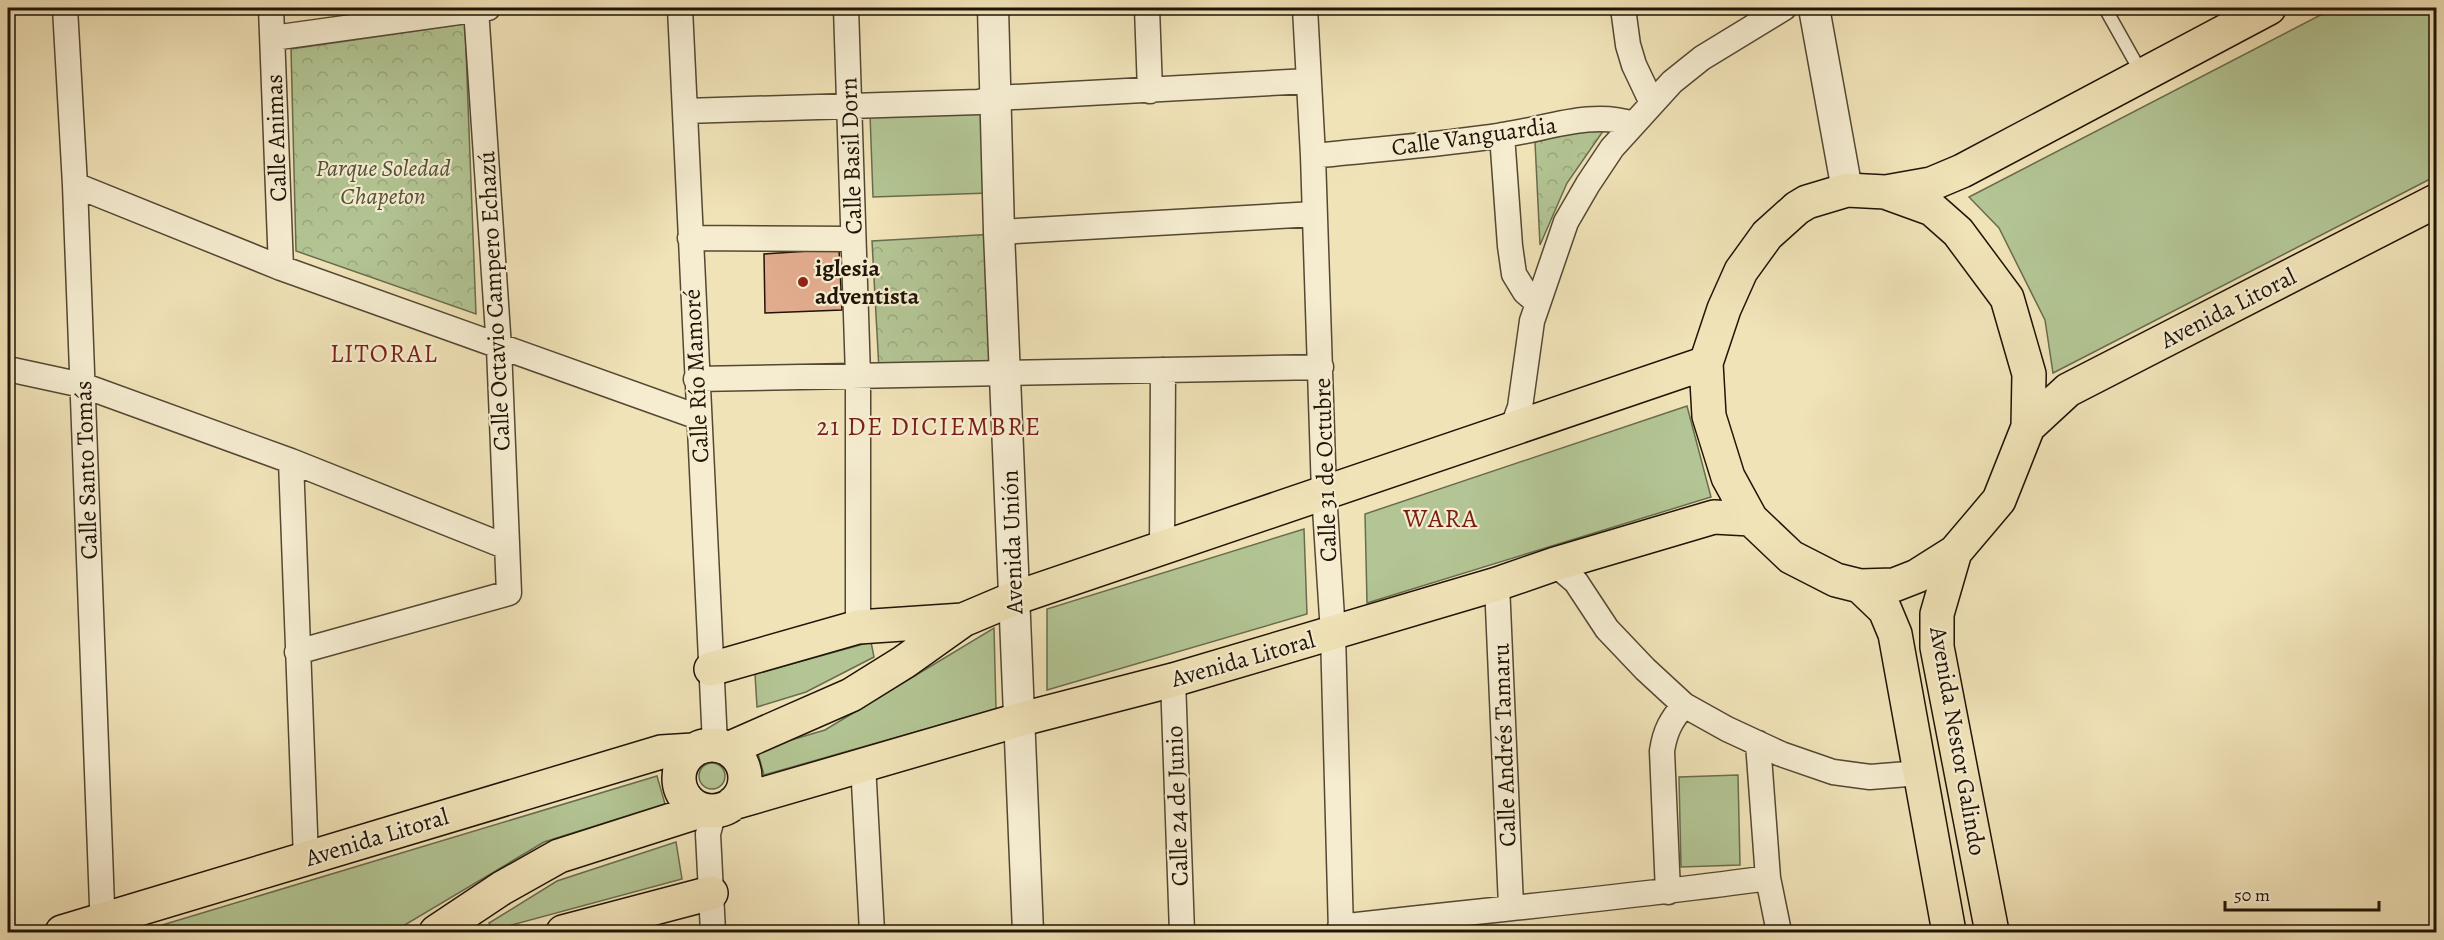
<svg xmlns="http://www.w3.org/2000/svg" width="2444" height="940" font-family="Alegreya,serif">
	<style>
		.green { fill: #b3c594; stroke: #696c4e; stroke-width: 1.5 }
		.park { fill: url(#park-crowns); stroke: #696c4e; stroke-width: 1.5 }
		.building { fill: #e1ab8d; stroke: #1f1407; stroke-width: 1.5 }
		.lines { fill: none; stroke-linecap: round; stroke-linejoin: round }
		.service-casing { stroke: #544833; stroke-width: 15 }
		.minor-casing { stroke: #544833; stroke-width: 27 }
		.tertiary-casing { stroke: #544833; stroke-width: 33 }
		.primary-casing { stroke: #1f1407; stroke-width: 36 }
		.service { stroke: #f6edd1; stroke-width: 12 }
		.minor { stroke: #f6edd1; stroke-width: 24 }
		.tertiary { stroke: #f6edd1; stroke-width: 30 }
		.primary { stroke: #f1e3b8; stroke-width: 33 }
		.poi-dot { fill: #8f2418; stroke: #f6edd1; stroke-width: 2 }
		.labels { text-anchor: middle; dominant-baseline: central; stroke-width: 4.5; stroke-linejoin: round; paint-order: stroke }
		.street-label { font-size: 24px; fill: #1f1407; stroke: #f6edd1 }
		.park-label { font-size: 24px; font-style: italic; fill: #535238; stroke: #f6edd1 }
		.poi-label { font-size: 24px; font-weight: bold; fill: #1f1407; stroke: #f6edd1; text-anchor: start }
		.neighbourhood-label { font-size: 26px; letter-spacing: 1.5px; fill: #7a1f14; stroke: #f6edd1 }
	</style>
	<defs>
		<pattern id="park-crowns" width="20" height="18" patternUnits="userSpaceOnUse" patternTransform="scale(1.5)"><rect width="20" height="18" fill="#b3c594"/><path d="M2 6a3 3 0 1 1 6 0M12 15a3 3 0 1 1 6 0" fill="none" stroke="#9aa87e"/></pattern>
	</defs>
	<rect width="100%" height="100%" fill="#f1e3b8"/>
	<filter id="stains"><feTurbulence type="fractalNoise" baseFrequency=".00333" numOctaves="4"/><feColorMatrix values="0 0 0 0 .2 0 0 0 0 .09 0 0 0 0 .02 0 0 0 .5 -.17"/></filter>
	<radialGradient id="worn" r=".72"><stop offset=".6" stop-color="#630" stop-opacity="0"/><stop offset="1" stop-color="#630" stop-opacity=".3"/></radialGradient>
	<!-- green -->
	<path class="green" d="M 2334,8 L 2436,8 L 2436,176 L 2053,373 L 2045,320 L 1999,228 L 1969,197 Z
		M 986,110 L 989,193 L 873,197 L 870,114 Z
		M 1687,406 L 1711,497 L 1367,603 L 1365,514 Z
		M 1304,529 L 1307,614 L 1047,690 L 1047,609 Z
		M 994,628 L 996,709 L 764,775 L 757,750 L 825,730 Z
		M 871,642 L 874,657 L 806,692 L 757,707 L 755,674 Z
		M699 776a13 13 0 1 1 26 0a13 13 0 1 1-26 0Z
		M 1738,775 L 1740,865 L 1681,867 L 1679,777 Z
		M 657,776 L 665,804 L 544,842 L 393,932 L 139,932 Z
		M 676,842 L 682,879 L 493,930 L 489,923 L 557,881 Z"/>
	<!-- park -->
	<path class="park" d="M 465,24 L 476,314 L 296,251 L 291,49 Z
		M 1608,124 L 1567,183 L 1540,245 L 1535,142 Z
		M 995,234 L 1001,363 L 879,370 L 872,241 Z"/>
	<!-- building -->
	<path class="building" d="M 839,249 L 842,310 L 765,313 L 764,254 Z"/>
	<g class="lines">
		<!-- service casing -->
		<g class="service-casing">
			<path id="service" d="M 2105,8 L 2142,74"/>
		</g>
		<!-- minor casing -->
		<g class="minor-casing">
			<path id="minor" d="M 65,8 L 75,185 L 103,932
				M 271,8 L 281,268
				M 680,8 L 715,744
				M 846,8 L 858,376 L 858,627
				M 1147,8 L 1150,91
				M 1305,8 L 1313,156 L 1324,493 L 1333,633 L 1341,932
				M 1623,8 L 1628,45 L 1634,65 L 1652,103
				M 273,38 L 488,8
				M 685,111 L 979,102 L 996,98 L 1308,81
				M 1502,135 L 1510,246 L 1514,274 L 1525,292 L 1538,303
				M 1313,156 C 1376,149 1440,145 1503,135 C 1546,129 1592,110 1633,124
				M 75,185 L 281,268 L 698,417
				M 999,232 L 1314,214
				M 690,238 L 853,239
				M 8,369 L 82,385 L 291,461 L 507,547
				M 696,379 L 1321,367
				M 1512,429 L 1520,407 L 1532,321 L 1566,222 L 1588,184 L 1612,148 L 1672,82 L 1702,58 L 1784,8
				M 291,461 L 306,859
				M 1162,548 L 1163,370
				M 1555,564 L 1576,582 L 1607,629 L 1645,669 L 1684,705 L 1727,729 L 1781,754 L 1833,772 L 1870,777 L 1920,773
				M 1497,584 L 1511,906
				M 297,652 L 509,593 L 499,348 L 476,9
				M 1173,680 L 1182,932
				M 1758,743 L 1768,878 L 1779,932
				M 863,764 L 872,932
				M 1668,892 L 1662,751 C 1665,731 1671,720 1684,705
				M 1340,927 C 1483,910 1626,898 1768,878
				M 713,932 L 708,834 L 714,811"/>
		</g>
		<!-- tertiary casing -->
		<g class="tertiary-casing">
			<path id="tertiary" d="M 993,8 L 999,232 L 1028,932
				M 1814,8 L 1847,190"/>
		</g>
		<!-- primary casing -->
		<g class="primary-casing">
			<path id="primary" d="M 1847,190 L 1885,192 L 1932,209 L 1958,232 L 2007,298 L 2029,374 L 2028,427 L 1999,500 L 1955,552 L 1917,576 L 1894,585 L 1860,586 L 1836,580 L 1791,557 L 1751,519 L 1728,477 L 1709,416 L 1706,363 L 1724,309 L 1741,271 L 1767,235 L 1797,208 L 1807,202 Z
				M 1886,192 L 1931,184 L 1962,171 L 2269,8
				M 2028,427 L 2068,390 L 2436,201
				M 1955,552 L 1937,614 L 1937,647 L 1992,932
				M 1860,586 L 1885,610 L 1895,634 L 1949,932
				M 711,669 L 858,627 L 963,620
				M679 778a33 33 0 1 1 66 0a33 33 0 1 1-66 0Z
				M 728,749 L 851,695 L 904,662 L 963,620 L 1015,598 L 1706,363
				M 733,803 L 1018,720 L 1173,680 L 1497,584 L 1555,564 L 1714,517 L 1751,519
				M 62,932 L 661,752 L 693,750
				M 436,932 L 502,888 L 559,856 L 703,810
				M 563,932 L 711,893"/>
		</g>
		<!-- service -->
		<use href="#service" class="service"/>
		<!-- minor -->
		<use href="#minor" class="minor"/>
		<!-- tertiary -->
		<use href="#tertiary" class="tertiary"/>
		<!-- primary -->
		<use href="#primary" class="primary"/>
	</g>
	<!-- markers -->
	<circle class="poi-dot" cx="803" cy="282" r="6"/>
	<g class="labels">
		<!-- street labels -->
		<g class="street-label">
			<text transform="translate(1474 136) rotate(-8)">Calle Vanguardia</text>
			<text transform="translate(276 138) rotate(-92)">Calle Animas</text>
			<text transform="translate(851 156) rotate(-92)">Calle Basil Dorn</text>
			<text transform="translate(494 301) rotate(-93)">Calle Octavio Campero Echazú</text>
			<text transform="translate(2228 308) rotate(-27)">Avenida Litoral</text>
			<text transform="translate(696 376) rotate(-93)">Calle Río Mamoré</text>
			<text transform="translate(86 470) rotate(-92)">Calle Santo Tomás</text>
			<text transform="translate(1325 470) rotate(-92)">Calle 31 de Octubre</text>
			<text transform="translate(1012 542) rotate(-92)">Avenida Unión</text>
			<text transform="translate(1243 659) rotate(-16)">Avenida Litoral</text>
			<text transform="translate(1958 741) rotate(80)">Avenida Nestor Galindo</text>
			<text transform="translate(1504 745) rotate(-92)">Calle Andrés Tamaru</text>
			<text transform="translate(1177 806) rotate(-92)">Calle 24 de Junio</text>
			<text transform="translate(377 837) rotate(-17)">Avenida Litoral</text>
		</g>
		<!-- park labels -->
		<g class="park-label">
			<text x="383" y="168">Parque Soledad<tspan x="383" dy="28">Chapeton</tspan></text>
		</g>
		<!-- poi labels -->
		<g class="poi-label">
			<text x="815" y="268">iglesia<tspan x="815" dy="28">adventista</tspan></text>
		</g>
		<!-- neighbourhood labels -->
		<g class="neighbourhood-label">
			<text x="384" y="353">LITORAL</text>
			<text x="929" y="426">21 DE DICIEMBRE</text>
			<text x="1441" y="518">WARA</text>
		</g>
	</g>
	<!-- margin -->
	<rect width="2444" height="940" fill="none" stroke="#f1e3b8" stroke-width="30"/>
	<rect x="9" y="9" width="2426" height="922" fill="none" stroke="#1f1407" stroke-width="3"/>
	<rect x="15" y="15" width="2414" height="910" fill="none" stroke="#1f1407" stroke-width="1.5"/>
	<!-- scale -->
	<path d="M2225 901v9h154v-9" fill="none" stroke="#1f1407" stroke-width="3"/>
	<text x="2234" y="901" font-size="18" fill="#1f1407" stroke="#f6edd1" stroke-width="4.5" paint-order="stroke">50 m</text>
	<rect width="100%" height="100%" filter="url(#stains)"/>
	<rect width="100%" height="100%" fill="url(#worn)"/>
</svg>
